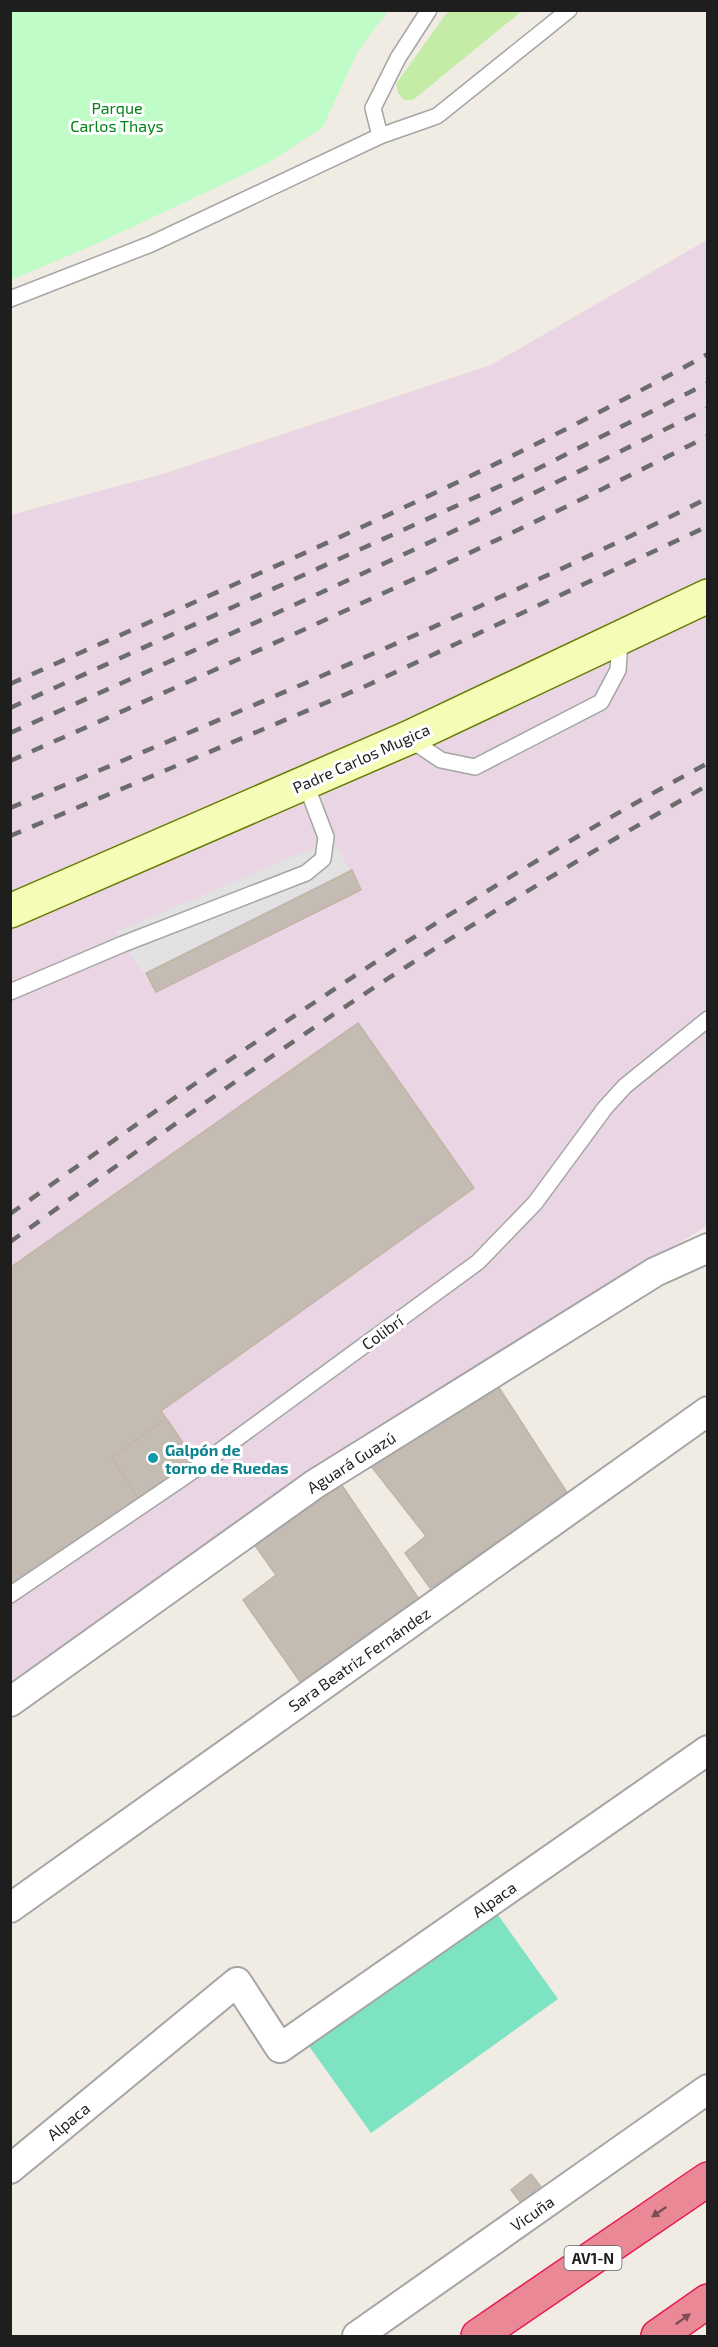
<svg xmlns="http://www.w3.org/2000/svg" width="718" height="2347" font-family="'Exo 2',sans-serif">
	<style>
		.industrial { fill: #e9d5e4 }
		.grass { fill: #c5eca7 }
		.park { fill: #bffcc7 }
		.pitch { fill: #7ee3c2 }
		.parking { fill: #e2e2e2 }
		.building { fill: #c4bcb3; stroke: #c2b4a5; stroke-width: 1.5 }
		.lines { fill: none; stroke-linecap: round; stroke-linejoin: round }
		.lane-casing { stroke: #a5a5a5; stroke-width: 18 }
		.street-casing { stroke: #a5a5a5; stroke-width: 32 }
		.secondary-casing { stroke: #667b00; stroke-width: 36 }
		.highway-casing { stroke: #e31c54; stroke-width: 36 }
		.lane { stroke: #fff; stroke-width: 15 }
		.street { stroke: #fff; stroke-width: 28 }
		.secondary { stroke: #f5fcb5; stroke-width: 33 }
		.highway { stroke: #eb8895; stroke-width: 33 }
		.rail { stroke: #6c6c6c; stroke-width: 4.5; stroke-dasharray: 12 12; stroke-linecap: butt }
		.oneway { fill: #7a4e54 }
		.culture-dot { fill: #0f9aa8; stroke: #fff; stroke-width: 2 }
		.labels { text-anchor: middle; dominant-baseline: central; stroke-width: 6; stroke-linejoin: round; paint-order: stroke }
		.shield { fill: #fff; stroke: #626262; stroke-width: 1.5 }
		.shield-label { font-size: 15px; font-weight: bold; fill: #1e1e1e }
		.park-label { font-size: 16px; fill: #068218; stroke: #fff }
		.street-label { font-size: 16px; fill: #1e1e1e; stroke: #fff }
		.culture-label { font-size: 16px; font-weight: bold; fill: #0d838f; stroke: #fff; text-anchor: start }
	</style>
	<rect width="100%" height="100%" fill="#f0ece4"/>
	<!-- industrial -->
	<path class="industrial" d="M 707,240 L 707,1226 L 353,1441 L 11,1693 L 11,515 L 166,473 L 491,365 Z"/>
	<!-- grass -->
	<path class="grass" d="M 448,11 L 522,11 L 413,100 L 404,100 L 398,93 L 396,84 Z"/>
	<!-- park -->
	<path class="park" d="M 11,10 L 388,10 L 388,11 L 357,53 L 323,127 L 268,163 L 96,244 L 11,280 Z"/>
	<!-- pitch -->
	<path class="pitch" d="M 493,1908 L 558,1999 L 371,2133 L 306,2042 Z"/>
	<!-- parking -->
	<path class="parking" d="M 332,840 L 362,889 L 156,992 L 116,932 Z"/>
	<!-- building -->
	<path class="building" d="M 352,870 L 361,890 L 156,992 L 146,973 Z
		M 358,1023 L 474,1188 L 161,1411 L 194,1459 L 10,1589 L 10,1268 Z
		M 496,1383 L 568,1494 L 430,1588 L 405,1553 L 426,1536 L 367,1461 Z
		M 166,1418 L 194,1459 L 138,1498 L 112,1458 Z
		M 341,1484 L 419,1599 L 303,1686 L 243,1600 L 276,1575 L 254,1544 Z
		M 531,2174 L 545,2192 L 524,2207 L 511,2190 Z"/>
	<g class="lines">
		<!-- lane casing -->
		<g class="lane-casing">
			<path id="lane" d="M 380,136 L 373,108 L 398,58 L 429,10
				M 10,299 L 151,244 L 380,136 L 437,116 L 569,10
				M 408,738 L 441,760 L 475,767 L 601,702 L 618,670 L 620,638
				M 10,992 L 123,944 L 306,873 L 323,859 L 326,837 L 305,782
				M 10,1595 L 187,1475 L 478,1262 L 535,1203 L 605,1108 L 625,1086 L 708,1019"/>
		</g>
		<!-- street casing -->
		<g class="street-casing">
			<path id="street" d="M 10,1702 L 315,1484 L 655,1272 L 708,1248
				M 10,1908 L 708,1411
				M 10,2169 L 237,1982 L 280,2048 L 708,1750
				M 357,2336 L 708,2089"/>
		</g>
		<!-- secondary casing -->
		<g class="secondary-casing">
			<path id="secondary" d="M 10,911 L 408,738 L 708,596"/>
		</g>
		<!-- highway casing -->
		<g class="highway-casing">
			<path id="highway" d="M 478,2336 L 708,2179
				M 658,2336 L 708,2301"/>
		</g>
		<!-- lane -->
		<use href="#lane" class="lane"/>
		<!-- street -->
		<use href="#street" class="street"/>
		<!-- secondary -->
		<use href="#secondary" class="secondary"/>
		<!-- highway -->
		<use href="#highway" class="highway"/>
		<!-- rail -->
		<path class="rail" d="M 10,684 C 245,579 483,479 708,354
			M 10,708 L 531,472 L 708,383
			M 10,733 C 245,628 478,523 708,408
			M 10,761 C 245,657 479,553 708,436
			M 10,808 C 245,709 480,612 708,498
			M 10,836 L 368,685 L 708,526
			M 10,1214 C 236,1053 463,895 708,763
			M 10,1242 C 142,1148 273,1052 409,965 C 506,903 606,843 708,785"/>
	</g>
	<!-- one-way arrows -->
	<defs><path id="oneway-solid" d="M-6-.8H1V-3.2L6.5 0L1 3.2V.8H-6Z" transform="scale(1.5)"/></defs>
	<g class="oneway">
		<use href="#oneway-solid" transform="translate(659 2212) rotate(146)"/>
		<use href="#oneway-solid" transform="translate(683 2319) rotate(-36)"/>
	</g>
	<!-- markers -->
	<circle class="culture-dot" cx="153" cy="1458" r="6"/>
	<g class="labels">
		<!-- shield labels -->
		<rect class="shield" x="564.5" y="2246" width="57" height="24" rx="4.5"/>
		<g class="shield-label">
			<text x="593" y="2258">AV1-N</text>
		</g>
		<!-- park labels -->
		<g class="park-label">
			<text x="117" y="107">Parque<tspan x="117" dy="18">Carlos Thays</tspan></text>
		</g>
		<!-- street labels -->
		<g class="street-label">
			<text transform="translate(361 758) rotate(-24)">Padre Carlos Mugica</text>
			<text transform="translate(382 1332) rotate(-36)">Colibrí</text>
			<text transform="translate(351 1462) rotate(-32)">Aguará Guazú</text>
			<text transform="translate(359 1659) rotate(-35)">Sara Beatriz Fernández</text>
			<text transform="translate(494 1899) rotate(-35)">Alpaca</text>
			<text transform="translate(68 2121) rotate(-39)">Alpaca</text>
			<text transform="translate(532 2213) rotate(-35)">Vicuña</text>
		</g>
		<!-- culture labels -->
		<g class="culture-label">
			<text x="165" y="1449">Galpón de<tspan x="165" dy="18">torno de Ruedas</tspan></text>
		</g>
	</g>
	<!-- border -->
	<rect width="718" height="2347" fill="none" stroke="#1e1e1e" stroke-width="24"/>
</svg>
